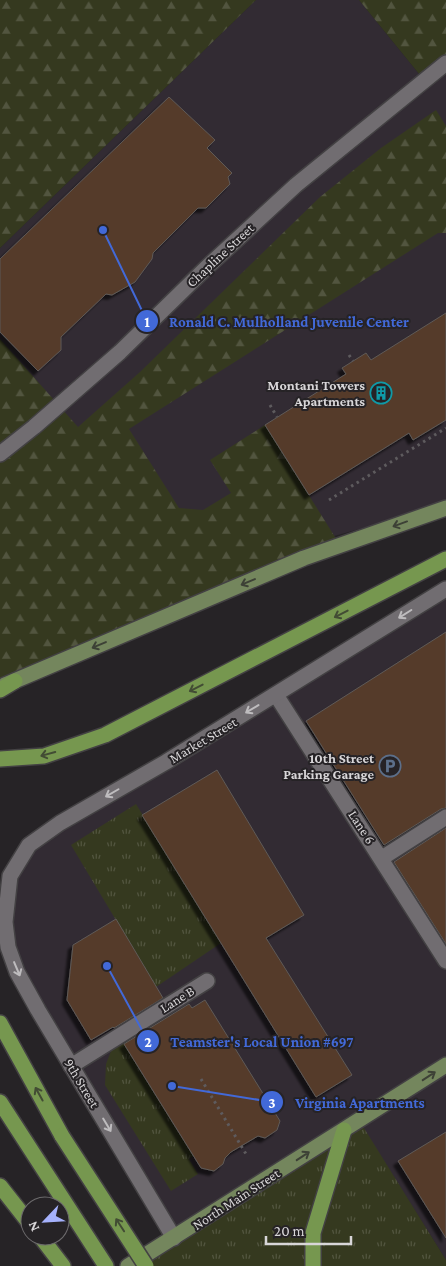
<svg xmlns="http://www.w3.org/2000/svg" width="446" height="1266" font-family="'Crimson Pro',serif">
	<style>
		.built { fill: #322b33 }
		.grass { fill: url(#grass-tufts) }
		.forest { fill: url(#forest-firs) }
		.building { fill: #543a29; stroke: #5f5a57; filter: url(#shadow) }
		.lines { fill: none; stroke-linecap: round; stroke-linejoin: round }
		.service-casing { stroke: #434143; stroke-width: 18 }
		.minor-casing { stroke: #434143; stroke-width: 18 }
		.tertiary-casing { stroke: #434143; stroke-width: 18 }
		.primary-casing { stroke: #434143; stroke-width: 18 }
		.motorway-casing { stroke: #434143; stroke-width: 18 }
		.path { stroke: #5e5b5e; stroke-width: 3; stroke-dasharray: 2.5 4; stroke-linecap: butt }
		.service { stroke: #716d71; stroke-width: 15 }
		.minor { stroke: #716d71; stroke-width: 15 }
		.tertiary { stroke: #716d71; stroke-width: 15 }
		.primary { stroke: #74865d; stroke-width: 15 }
		.motorway { stroke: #76974f; stroke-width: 15 }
		.motorway-bridge-casing { stroke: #434143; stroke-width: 18; stroke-linecap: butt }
		.motorway-bridge { stroke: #76974f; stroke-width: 15 }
		.oneway { stroke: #3d4136 }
		.oneway2 { stroke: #424c34 }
		.oneway3 { stroke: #bebcbe }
		.labels { text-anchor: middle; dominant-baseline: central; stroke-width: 4; stroke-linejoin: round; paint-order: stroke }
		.street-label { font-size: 14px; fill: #d8d6d8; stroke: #262326 }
		.poi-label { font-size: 14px; font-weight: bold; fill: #d8d6d8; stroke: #262326; text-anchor: end }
		.leader { fill: none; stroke: #4269d8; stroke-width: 2 }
		.callout-dot { fill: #4269d8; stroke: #262326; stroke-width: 2 }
		.mark-label { font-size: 15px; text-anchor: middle; font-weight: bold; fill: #fff }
		.callout-label { font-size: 15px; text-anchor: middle; font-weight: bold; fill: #4269d8; stroke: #262326; stroke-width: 4; stroke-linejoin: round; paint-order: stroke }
	</style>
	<defs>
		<pattern id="grass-tufts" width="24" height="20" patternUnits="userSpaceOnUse" patternTransform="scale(1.25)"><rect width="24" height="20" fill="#35391f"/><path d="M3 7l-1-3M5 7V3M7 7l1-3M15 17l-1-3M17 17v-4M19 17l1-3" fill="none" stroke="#52553f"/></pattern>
		<pattern id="forest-firs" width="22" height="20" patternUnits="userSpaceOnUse" patternTransform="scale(1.25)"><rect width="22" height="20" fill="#35391f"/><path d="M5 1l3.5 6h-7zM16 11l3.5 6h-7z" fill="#52553f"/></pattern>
		<filter id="shadow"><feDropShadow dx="-4.5" dy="4.5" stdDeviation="1" flood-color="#0009"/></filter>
	</defs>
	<rect width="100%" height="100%" fill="#262326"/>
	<!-- built -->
	<path class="built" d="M 256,0 L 359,0 L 424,80 L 446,63 L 446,505 L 233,564 L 0,667 L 0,248 Z
		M 446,589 L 446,1260 L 363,1128 L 183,1246 L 8,947 L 10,876 L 29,845 Z"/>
	<!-- grass -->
	<path class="grass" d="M 136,804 L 221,943 L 156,987 L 71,845 Z
		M 127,1037 L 134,1049 L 129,1053 L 193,1156 L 189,1159 L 198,1174 L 171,1191 L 105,1085 L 106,1064 L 113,1046 Z
		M 359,1120 L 446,1260 L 446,1266 L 148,1266 L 142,1257 Z"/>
	<!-- forest -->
	<path class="forest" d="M 0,0 L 256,0 L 0,248 Z
		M 359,0 L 446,0 L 446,63 L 424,80 Z
		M 436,110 L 446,126 L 446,233 L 438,233 L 129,429 L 179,508 L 203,510 L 231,493 L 210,460 L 265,425 L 340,545 L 0,687 L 0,339 L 78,427 L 140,372 L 320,197 L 381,148 Z"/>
	<!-- building -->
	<path class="building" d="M 169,97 L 215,140 L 207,148 L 232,173 L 228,177 L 230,184 L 206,208 L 198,208 L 153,253 L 152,259 L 135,282 L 112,295 L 106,294 L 61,337 L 61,350 L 38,371 L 0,332 L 0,259 Z
		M 446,313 L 446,420 L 413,440 L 409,433 L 309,495 L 265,425 L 346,374 L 342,368 L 366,353 L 371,360 Z
		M 446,632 L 446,808 L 441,809 L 384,845 L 306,721 Z
		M 217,770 L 304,915 L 266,938 L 352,1075 L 316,1097 L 142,815 Z
		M 446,828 L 446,944 L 394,862 Z
		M 116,919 L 163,998 L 114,1028 L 113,1027 L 91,1040 L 67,1000 L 73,945 Z
		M 205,1000 L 280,1121 L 277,1130 L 265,1138 L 258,1136 L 231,1152 L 225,1158 L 223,1164 L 214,1171 L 201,1168 L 124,1044 L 189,1004 L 192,1008 Z
		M 446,1132 L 446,1238 L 398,1161 Z"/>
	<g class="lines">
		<!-- service casing -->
		<g class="service-casing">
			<path id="service" d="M 276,695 L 446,961
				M 382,858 L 446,817
				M 71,1066 L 207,981"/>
		</g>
		<!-- minor casing -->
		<g class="minor-casing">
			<path id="minor" d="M 174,1238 L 38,1010 L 17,972 L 8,947 L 5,922 L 10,876 L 29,845 L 60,823 L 166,762 L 446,589"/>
		</g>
		<!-- tertiary casing -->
		<g class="tertiary-casing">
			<path id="tertiary" d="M 0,454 L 34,427 L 120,352 L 206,268 L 296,185 L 446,63"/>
		</g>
		<!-- primary casing -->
		<g class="primary-casing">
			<path id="primary" d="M 5,685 L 304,558 L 446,508
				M 128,1266 L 446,1065"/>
		</g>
		<!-- motorway casing -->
		<g class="motorway-casing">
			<path id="motorway" d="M 0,690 L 15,681
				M 0,759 L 44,756 L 105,735 L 446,559
				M 0,1023 L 62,1136
				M 0,1102 L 106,1266
				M 0,1186 L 30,1224
				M 40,1236 L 63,1266
				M 313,1266 L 313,1233 L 344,1130"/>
		</g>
		<!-- path -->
		<path class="path" d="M 349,355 L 353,361
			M 270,405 L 277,417
			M 329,500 L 446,428
			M 201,1079 L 246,1154"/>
		<!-- service -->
		<use href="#service" class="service"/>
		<!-- minor -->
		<use href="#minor" class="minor"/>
		<!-- tertiary -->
		<use href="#tertiary" class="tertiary"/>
		<!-- primary -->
		<use href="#primary" class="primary"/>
		<!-- motorway -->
		<use href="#motorway" class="motorway"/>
		<!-- motorway-bridge casing -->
		<g class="motorway-bridge-casing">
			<path id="motorway-bridge" d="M 62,1136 L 146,1266"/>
		</g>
		<!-- motorway-bridge -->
		<use href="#motorway-bridge" class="motorway-bridge"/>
	</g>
	<!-- one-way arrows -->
	<defs><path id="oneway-shaft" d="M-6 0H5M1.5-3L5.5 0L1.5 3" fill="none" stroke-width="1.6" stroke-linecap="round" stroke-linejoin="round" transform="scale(1.25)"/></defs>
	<g class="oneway">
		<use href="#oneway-shaft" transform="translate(400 524) rotate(160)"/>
		<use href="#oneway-shaft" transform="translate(248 582) rotate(157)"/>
		<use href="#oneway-shaft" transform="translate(99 645) rotate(157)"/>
		<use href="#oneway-shaft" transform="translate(429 1076) rotate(-33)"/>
		<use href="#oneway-shaft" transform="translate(303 1156) rotate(-33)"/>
	</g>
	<g class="oneway2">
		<use href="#oneway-shaft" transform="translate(341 614) rotate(153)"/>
		<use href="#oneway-shaft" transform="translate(196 688) rotate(153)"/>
		<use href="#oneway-shaft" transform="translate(48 754) rotate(165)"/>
		<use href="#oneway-shaft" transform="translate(39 1094) rotate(-119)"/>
		<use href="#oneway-shaft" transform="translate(120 1225) rotate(-123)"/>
	</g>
	<g class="oneway3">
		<use href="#oneway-shaft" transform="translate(405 614) rotate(148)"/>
		<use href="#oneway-shaft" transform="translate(252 709) rotate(149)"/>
		<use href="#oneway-shaft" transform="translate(112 793) rotate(150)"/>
		<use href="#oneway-shaft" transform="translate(17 969) rotate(67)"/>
		<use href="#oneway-shaft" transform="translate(107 1125) rotate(59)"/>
	</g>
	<!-- icons -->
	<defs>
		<g id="building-ring" transform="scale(1.125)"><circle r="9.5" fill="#262326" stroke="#0f9aa8" stroke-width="1.5"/><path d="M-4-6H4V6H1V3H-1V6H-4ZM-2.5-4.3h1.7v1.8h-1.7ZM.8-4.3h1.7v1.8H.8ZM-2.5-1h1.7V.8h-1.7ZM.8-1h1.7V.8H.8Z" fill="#0f9aa8"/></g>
		<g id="parking-ring" transform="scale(1.125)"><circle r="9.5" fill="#262326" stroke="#5c6f8a" stroke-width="1.5"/><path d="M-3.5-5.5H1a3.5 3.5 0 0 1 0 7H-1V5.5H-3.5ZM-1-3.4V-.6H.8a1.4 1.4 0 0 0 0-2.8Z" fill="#5c6f8a"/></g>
	</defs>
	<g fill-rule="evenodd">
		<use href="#building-ring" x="381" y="393"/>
		<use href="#parking-ring" x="390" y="766"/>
	</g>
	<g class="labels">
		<!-- street labels -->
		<g class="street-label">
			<text transform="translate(220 255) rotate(-43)">Chapline Street</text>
			<text transform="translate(203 740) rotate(-31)">Market Street</text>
			<text transform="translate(362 827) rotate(57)">Lane 6</text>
			<text transform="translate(177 999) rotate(-32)">Lane B</text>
			<text transform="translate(82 1083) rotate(59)">9th Street</text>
			<text transform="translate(236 1199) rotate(-33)">North Main Street</text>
		</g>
		<!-- poi labels -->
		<g class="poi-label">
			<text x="365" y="385">Montani Towers<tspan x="365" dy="16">Apartments</tspan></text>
			<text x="374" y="758">10th Street<tspan x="374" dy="16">Parking Garage</tspan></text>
		</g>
	</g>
	<!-- callouts -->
	<path class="leader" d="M103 230L147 321M107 966L148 1041M172 1086L272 1102"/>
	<g class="callout-dot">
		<circle cx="103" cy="230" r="5"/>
		<circle cx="107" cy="966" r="5"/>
		<circle cx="172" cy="1086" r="5"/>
		<circle cx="147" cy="321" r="12"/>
		<circle cx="148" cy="1041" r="12"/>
		<circle cx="272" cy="1102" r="12"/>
	</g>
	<g class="mark-label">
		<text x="147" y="327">1</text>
		<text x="148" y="1047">2</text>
		<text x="272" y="1108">3</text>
	</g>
	<g class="callout-label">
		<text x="289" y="327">Ronald C. Mulholland Juvenile Center</text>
		<text x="262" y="1047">Teamster's Local Union #697</text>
		<text x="360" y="1108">Virginia Apartments</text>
	</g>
	<!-- north arrow -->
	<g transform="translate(45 1221) rotate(245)"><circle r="24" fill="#262326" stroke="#6d6b6d"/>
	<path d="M0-4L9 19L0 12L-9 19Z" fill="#a5b1fc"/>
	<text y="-8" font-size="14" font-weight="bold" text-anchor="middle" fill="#d8d6d8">N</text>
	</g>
	<!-- scale -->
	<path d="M266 1236v8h85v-8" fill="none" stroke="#d8d6d8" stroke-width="2.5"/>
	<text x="274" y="1236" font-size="15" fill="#d8d6d8" stroke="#262326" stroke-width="4" paint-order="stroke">20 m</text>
</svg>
